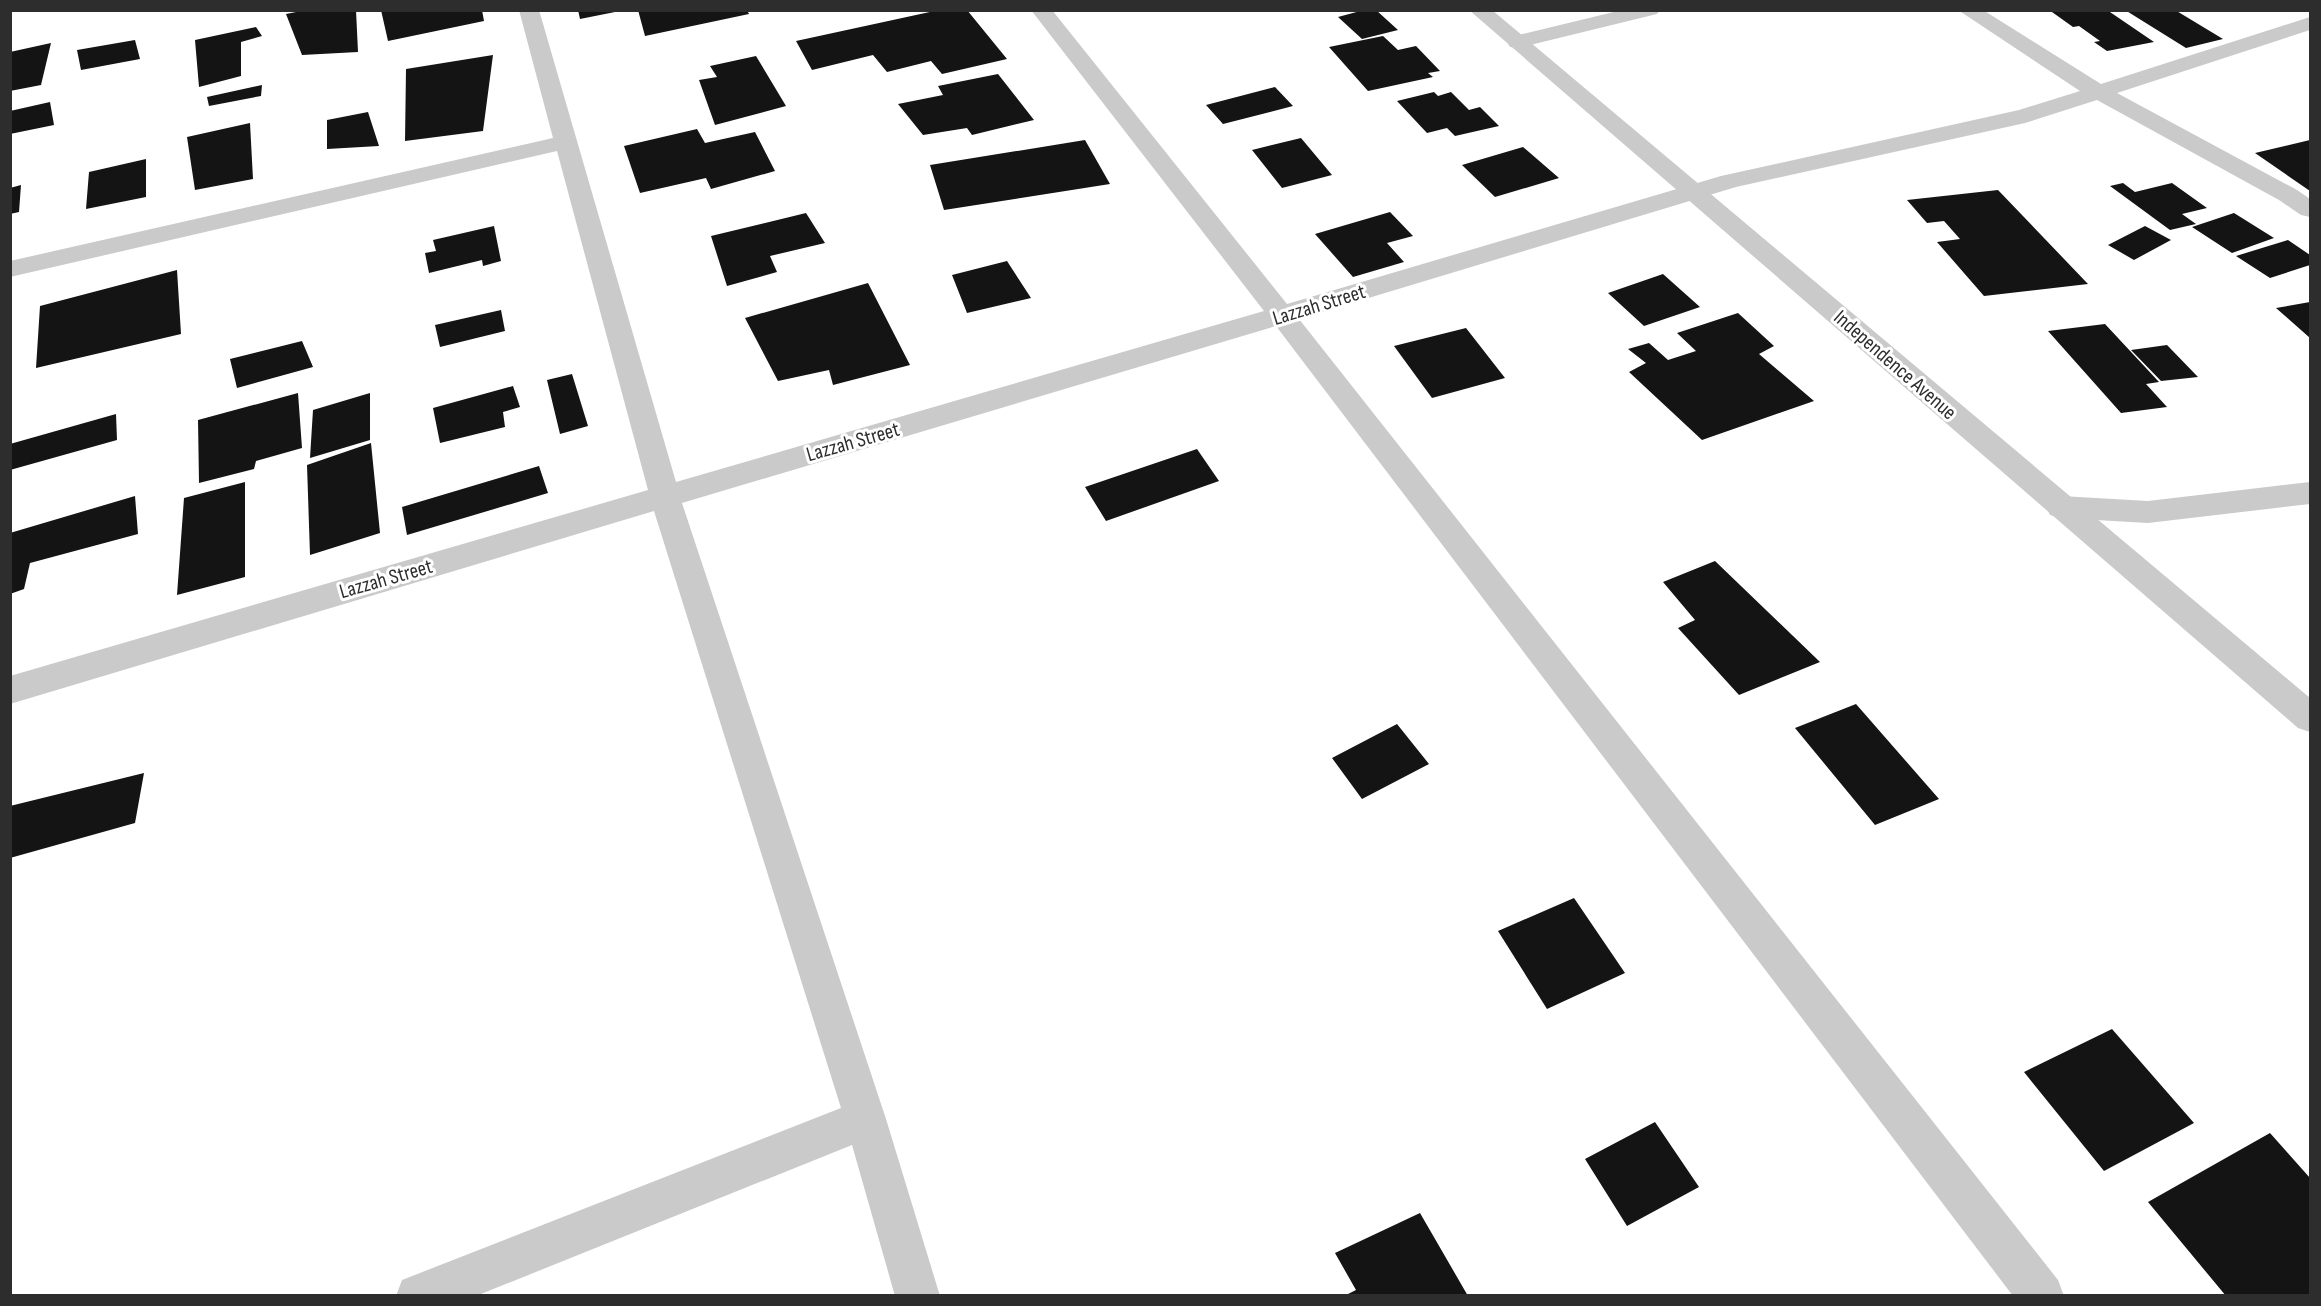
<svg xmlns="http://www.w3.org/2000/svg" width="2321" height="1306" font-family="'Sofia Sans Condensed',sans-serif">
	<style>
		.building { fill: #141414 }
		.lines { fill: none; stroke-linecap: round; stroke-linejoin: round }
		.minor { fill: #cacaca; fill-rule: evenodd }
		.tertiary { fill: #cacaca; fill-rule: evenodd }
		.labels { text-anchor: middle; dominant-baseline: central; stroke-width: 6; stroke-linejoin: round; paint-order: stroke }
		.street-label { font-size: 21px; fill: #2d2d2d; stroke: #fff }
	</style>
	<rect width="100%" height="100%" fill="#fff"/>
	<!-- building -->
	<path class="building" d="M 306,10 L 356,10 L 358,52 L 302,55 L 286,14 Z
		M 381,10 L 482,10 L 484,21 L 388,41 Z
		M 578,10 L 615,10 L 615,12 L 580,19 Z
		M 638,10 L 747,10 L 749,14 L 645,36 Z
		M 939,10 L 967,10 L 1007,59 L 942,74 L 931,61 L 887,72 L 873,55 L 812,70 L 796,41 Z
		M 1364,10 L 1376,10 L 1398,30 L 1362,39 L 1338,17 Z
		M 2061,10 L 2107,10 L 2154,42 L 2107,51 L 2094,42 L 2100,41 L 2079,26 L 2073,27 L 2052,12 Z
		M 2125,10 L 2175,10 L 2223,39 L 2186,48 Z
		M 256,27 L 262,36 L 241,42 L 241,76 L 199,87 L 195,40 Z
		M 1383,36 L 1398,50 L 1416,46 L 1440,71 L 1428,73 L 1433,77 L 1368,91 L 1329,47 Z
		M 135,40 L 140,59 L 81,70 L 77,50 Z
		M 51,43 L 41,85 L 10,91 L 10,52 Z
		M 493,55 L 483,131 L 405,141 L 406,69 Z
		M 756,56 L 786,106 L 715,125 L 699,80 L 717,77 L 710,66 Z
		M 998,74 L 1034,120 L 972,135 L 967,128 L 923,135 L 898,104 L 943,95 L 938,86 Z
		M 262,85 L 261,96 L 209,106 L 207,97 Z
		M 1275,87 L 1293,106 L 1223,124 L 1206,105 Z
		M 1434,92 L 1438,96 L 1451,92 L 1469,110 L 1480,107 L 1499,126 L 1455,136 L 1447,128 L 1427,133 L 1397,101 Z
		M 50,102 L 54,125 L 10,134 L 10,111 Z
		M 368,112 L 379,146 L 327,149 L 327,120 Z
		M 250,123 L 253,179 L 195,190 L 187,137 Z
		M 697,129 L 705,143 L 755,132 L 775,171 L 711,189 L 706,178 L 640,193 L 624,146 Z
		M 1301,138 L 1332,175 L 1282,188 L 1252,150 Z
		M 1085,140 L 1110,184 L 944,210 L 930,165 Z
		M 2310,140 L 2310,191 L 2255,153 Z
		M 1523,147 L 1559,178 L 1495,197 L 1462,165 Z
		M 146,159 L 146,197 L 86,209 L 89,172 Z
		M 2123,183 L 2135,192 L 2172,183 L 2207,208 L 2182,214 L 2196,224 L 2170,230 L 2110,186 Z
		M 21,185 L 19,212 L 10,214 L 10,188 Z
		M 1998,190 L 2088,284 L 1984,296 L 1937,242 L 1960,239 L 1944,221 L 1927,223 L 1907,200 Z
		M 1390,212 L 1413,236 L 1387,243 L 1404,262 L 1353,277 L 1315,234 Z
		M 806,213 L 825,243 L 770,256 L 777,272 L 727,286 L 711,236 Z
		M 2234,213 L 2274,238 L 2232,253 L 2192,227 Z
		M 494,226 L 501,261 L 483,266 L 482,260 L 429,273 L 425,253 L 436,251 L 433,240 Z
		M 2145,226 L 2171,240 L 2134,260 L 2108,245 Z
		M 2288,240 L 2310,255 L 2310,265 L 2270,278 L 2236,256 Z
		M 1007,261 L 1031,298 L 967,313 L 952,275 Z
		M 177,270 L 181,334 L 36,368 L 40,306 Z
		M 1663,274 L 1700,307 L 1644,326 L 1608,293 Z
		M 868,283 L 910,365 L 833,385 L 829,370 L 778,381 L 745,318 Z
		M 2310,302 L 2310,338 L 2276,308 Z
		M 501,310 L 505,331 L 440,347 L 435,325 Z
		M 1738,313 L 1774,346 L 1759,354 L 1814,401 L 1702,440 L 1629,372 L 1646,363 L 1628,349 L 1649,343 L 1668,360 L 1696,351 L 1677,333 Z
		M 2105,324 L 2159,382 L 2146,384 L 2167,407 L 2121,413 L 2048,331 Z
		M 1466,328 L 1505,378 L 1432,398 L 1394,346 Z
		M 302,341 L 313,367 L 237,388 L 230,359 Z
		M 2167,345 L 2198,377 L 2161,381 L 2131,350 Z
		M 572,374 L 588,426 L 560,434 L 547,380 Z
		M 513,386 L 520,407 L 503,412 L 505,427 L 440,443 L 433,408 Z
		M 298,393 L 302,448 L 256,461 L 254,469 L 199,483 L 198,420 Z
		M 370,393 L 370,440 L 310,458 L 313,410 Z
		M 116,414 L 117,440 L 10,470 L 10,444 Z
		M 371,443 L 380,533 L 310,555 L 307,465 Z
		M 1197,449 L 1219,481 L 1106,521 L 1085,487 Z
		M 539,466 L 548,493 L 407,535 L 402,507 Z
		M 245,482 L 245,577 L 177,595 L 184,498 Z
		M 135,496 L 138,534 L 30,563 L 24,589 L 10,594 L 10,533 Z
		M 1715,561 L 1820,662 L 1739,695 L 1678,628 L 1695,620 L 1663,582 Z
		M 1856,704 L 1939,799 L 1875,825 L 1795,728 Z
		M 1397,724 L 1429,764 L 1362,799 L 1332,758 Z
		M 144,773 L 135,823 L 10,858 L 10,806 Z
		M 1574,898 L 1625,973 L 1547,1009 L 1498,931 Z
		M 2112,1029 L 2194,1123 L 2104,1171 L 2024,1072 Z
		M 1655,1122 L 1699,1187 L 1627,1226 L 1585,1159 Z
		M 2270,1133 L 2310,1178 L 2310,1296 L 2226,1296 L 2148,1202 Z
		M 1420,1213 L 1468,1296 L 1344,1296 L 1356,1290 L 1335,1253 Z"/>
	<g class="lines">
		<!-- minor -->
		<path class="minor" d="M 519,10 L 539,10 L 676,482 L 1264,311 L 1031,10 L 1052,10 L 1287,304 L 1721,176 L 2019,110 L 2080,91 L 1958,10 L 1983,10 L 2101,84 L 2310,17 L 2310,30 L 2117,93 L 2297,190 L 2310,199 L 2310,217 L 2301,215 L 2279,200 L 2097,100 L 2025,123 L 1736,187 L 1299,319 L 2058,1280 L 2064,1296 L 2013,1296 L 1276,326 L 682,503 L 886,1119 L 940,1296 L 895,1296 L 852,1145 L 476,1296 L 396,1296 L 402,1280 L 841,1108 L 654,511 L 10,704 L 10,676 L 648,490 L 557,151 L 10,277 L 10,261 L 553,138 Z
			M 1622,10 L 1660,10 L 1657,14 L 1518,48 L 1510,47 L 1507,42 L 1510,37 Z
			M 2310,482 L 2310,504 L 2148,523 L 2061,518 L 2050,515 L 2046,507 L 2050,499 L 2061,496 L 2148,501 Z"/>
		<!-- tertiary -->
		<path class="tertiary" d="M 1469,10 L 1492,10 L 2310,698 L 2310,732 L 2298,728 Z"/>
	</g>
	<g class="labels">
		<!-- street labels -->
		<g class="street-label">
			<text transform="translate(1319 305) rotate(-17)">Lazzah Street</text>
			<text transform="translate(1895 365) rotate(41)">Independence Avenue</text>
			<text transform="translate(853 442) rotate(-16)">Lazzah Street</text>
			<text transform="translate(386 579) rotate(-16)">Lazzah Street</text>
		</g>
	</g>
	<!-- border -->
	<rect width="2321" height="1306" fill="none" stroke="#2d2d2d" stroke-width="24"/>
</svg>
